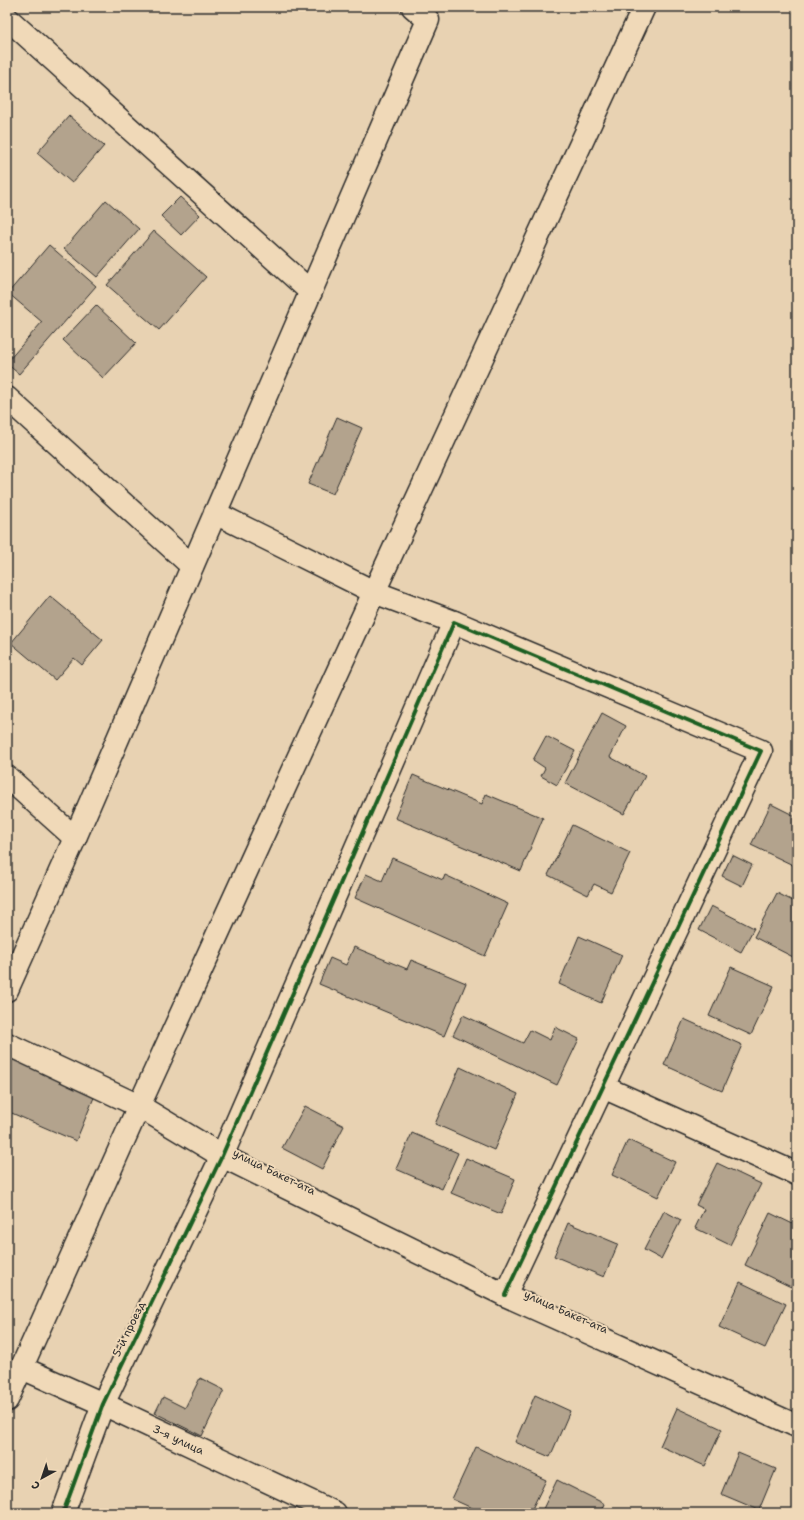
<svg xmlns="http://www.w3.org/2000/svg" width="804" height="1520" font-family="'Shantell Sans',sans-serif">
	<style>
		.building { fill: #b3a38d; stroke: #2b2b2b }
		.lines { fill: none; stroke-linecap: round; stroke-linejoin: round }
		.street-casing { stroke: #2b2b2b; stroke-width: 25 }
		.primary-casing { stroke: #2b2b2b; stroke-width: 25 }
		.street { stroke: #f0d9b8; stroke-width: 22 }
		.primary { stroke: #f0d9b8; stroke-width: 22 }
		.cycleway-casing { stroke: #f0d9b8; stroke-width: 6 }
		.cycleway { stroke: #1b5e20; stroke-width: 4 }
		.labels { text-anchor: middle; dominant-baseline: central; stroke-width: 4; stroke-linejoin: round; paint-order: stroke }
		.street-label { font-size: 11px; fill: #2b2b2b; stroke: #f0d9b8 }
	</style>
	<rect width="100%" height="100%" fill="#e8d2b2"/>
	<filter id="ink" filterUnits="userSpaceOnUse"><feTurbulence type="fractalNoise" baseFrequency=".025" numOctaves="2"/><feDisplacementMap in="SourceGraphic" scale="8" xChannelSelector="R" yChannelSelector="G"/><feConvolveMatrix kernelMatrix="1 2 1 2 8 2 1 2 1" color-interpolation-filters="sRGB"/></filter>
	<g filter="url(#ink)">
		<!-- building -->
		<path class="building" d="M 69,116 L 104,146 L 72,183 L 37,153 Z
			M 180,197 L 200,215 L 181,235 L 161,216 Z
			M 106,200 L 139,229 L 97,277 L 64,249 Z
			M 154,231 L 206,277 L 159,330 L 107,285 Z
			M 49,245 L 96,286 L 19,374 L 7,364 L 7,362 L 42,322 L 8,293 Z
			M 96,305 L 136,343 L 103,378 L 63,340 Z
			M 337,417 L 362,428 L 333,494 L 308,484 Z
			M 50,596 L 103,640 L 82,665 L 74,658 L 55,680 L 11,643 Z
			M 602,713 L 626,726 L 610,757 L 645,776 L 624,814 L 565,783 Z
			M 546,736 L 575,751 L 557,785 L 541,776 L 545,768 L 533,760 Z
			M 413,775 L 482,804 L 486,794 L 543,818 L 521,871 L 395,818 Z
			M 771,804 L 797,817 L 797,867 L 751,845 Z
			M 572,825 L 630,853 L 611,892 L 594,884 L 588,895 L 548,875 Z
			M 732,855 L 752,865 L 742,886 L 722,876 Z
			M 392,858 L 443,880 L 445,875 L 508,904 L 485,956 L 355,898 L 366,874 L 382,881 Z
			M 777,893 L 797,903 L 797,959 L 754,937 Z
			M 711,906 L 754,928 L 741,952 L 699,930 Z
			M 579,936 L 622,955 L 601,1003 L 559,984 Z
			M 354,947 L 407,969 L 411,960 L 466,983 L 444,1036 L 319,984 L 330,958 L 346,965 Z
			M 731,967 L 774,986 L 751,1035 L 709,1016 Z
			M 463,1015 L 523,1043 L 530,1030 L 550,1040 L 555,1027 L 579,1039 L 557,1085 L 453,1035 Z
			M 684,1019 L 742,1045 L 722,1091 L 664,1065 Z
			M 7,1057 L 95,1095 L 76,1141 L 7,1111 Z
			M 460,1067 L 518,1094 L 494,1150 L 435,1124 Z
			M 305,1106 L 344,1126 L 322,1169 L 282,1148 Z
			M 412,1133 L 458,1153 L 442,1189 L 396,1169 Z
			M 628,1140 L 675,1162 L 658,1197 L 612,1175 Z
			M 466,1158 L 515,1179 L 501,1214 L 451,1193 Z
			M 717,1163 L 761,1184 L 730,1245 L 695,1228 L 704,1209 L 696,1205 Z
			M 664,1211 L 681,1220 L 661,1259 L 644,1250 Z
			M 770,1213 L 797,1226 L 797,1275 L 791,1287 L 745,1265 Z
			M 568,1223 L 618,1244 L 604,1277 L 554,1256 Z
			M 740,1282 L 786,1304 L 765,1348 L 719,1327 Z
			M 200,1378 L 224,1390 L 202,1436 L 155,1413 L 163,1397 L 185,1408 Z
			M 535,1395 L 570,1411 L 550,1457 L 515,1442 Z
			M 677,1408 L 722,1429 L 705,1466 L 660,1446 Z
			M 476,1447 L 546,1480 L 530,1513 L 483,1513 L 452,1499 Z
			M 738,1453 L 776,1469 L 759,1510 L 721,1494 Z
			M 557,1480 L 605,1504 L 601,1513 L 541,1513 Z"/>
		<g class="lines">
			<!-- street casing -->
			<g class="street-casing">
				<g id="street">
					<path d="M 7,18 L 311,292"/>
					<path d="M 7,398 L 192,566"/>
					<path d="M 215,513 L 374,592 L 454,622"/>
					<path d="M 7,777 L 75,838"/>
					<path d="M 7,990 L 75,838 L 428,20 L 413,7"/>
					<path d="M 7,1044 L 139,1106 L 222,1156 L 505,1295 L 797,1426"/>
					<path d="M 603,1087 L 797,1174"/>
					<path id="s1" d="M 22,1368 L 103,1404 L 335,1513"/>
					<path d="M 63,1513 L 103,1404 L 222,1156 L 454,622 L 761,751 L 505,1295"/>
				</g>
			</g>
			<!-- primary casing -->
			<g class="primary-casing">
				<path id="primary" d="M 7,1400 L 139,1106 L 374,592 L 644,7"/>
			</g>
			<!-- street -->
			<use href="#street" class="street"/>
			<!-- primary -->
			<use href="#primary" class="primary"/>
			<!-- cycleway casing -->
			<g class="cycleway-casing">
				<path id="cycleway" d="M 63,1513 L 103,1404 L 222,1156 L 454,622 L 761,751 L 505,1295"/>
			</g>
			<!-- cycleway -->
			<use href="#cycleway" class="cycleway"/>
		</g>
	</g>
	<g class="labels">
		<!-- street labels -->
		<g class="street-label">
			<text transform="translate(274 1172) rotate(26)">улица Бакет-ата</text>
			<text transform="translate(566 1312) rotate(24)">улица Бакет-ата</text>
			<text transform="translate(129 1329) rotate(-64)">5-й проезд</text>
			<text stroke="none"><textPath href="#s1" startOffset="172">3-я улица</textPath></text>
		</g>
	</g>
	<!-- margin -->
	<rect width="804" height="1520" fill="none" stroke="#f0d9b8" stroke-width="24"/>
	<rect x="12" y="12" width="780" height="1496" fill="none" stroke="#2b2b2b" stroke-width="1.5" filter="url(#ink)"/>
	<!-- north arrow -->
	<g transform="translate(42 1478) rotate(220)" stroke="#f0d9b8" stroke-width="3" paint-order="stroke">
	<path d="M0-3L7 15L0 10L-7 15Z" fill="#2b2b2b"/>
	<text y="-6" font-size="11" font-weight="bold" text-anchor="middle" fill="#2b2b2b">С</text>
	</g>
</svg>
